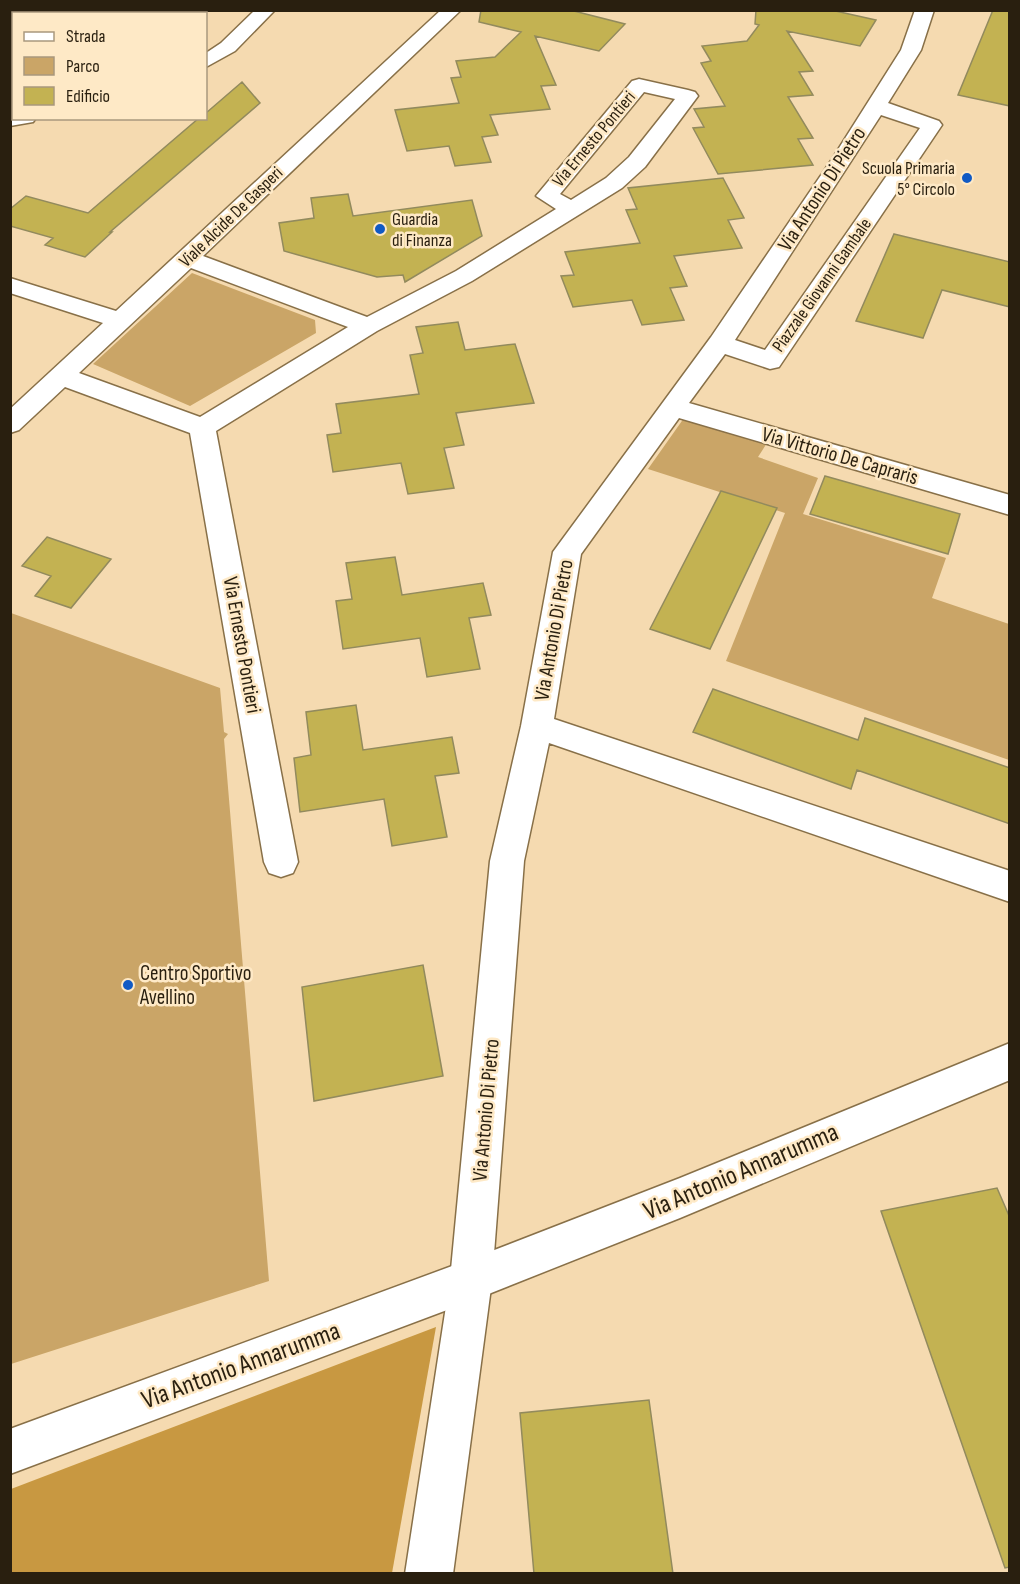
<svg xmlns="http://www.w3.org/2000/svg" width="1020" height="1584" font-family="'Sofia Sans Condensed',sans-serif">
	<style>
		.green { fill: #caa567 }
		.forest { fill: #c89841 }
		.building { fill: #c3b252; stroke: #928a5d; stroke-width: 1.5 }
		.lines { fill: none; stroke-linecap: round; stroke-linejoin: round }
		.minor-casing { stroke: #887048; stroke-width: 3 }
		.secondary-casing { stroke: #887048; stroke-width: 3 }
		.minor { fill: #fff; fill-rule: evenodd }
		.secondary { fill: #fff; fill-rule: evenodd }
		.poi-dot { fill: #115ac4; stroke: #fee9c6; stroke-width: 2 }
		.labels { text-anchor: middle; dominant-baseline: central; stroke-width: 5; stroke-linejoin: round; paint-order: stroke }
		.far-street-label { font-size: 18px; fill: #291f0f; stroke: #fee9c6 }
		.far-poi-label { font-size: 18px; fill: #291f0f; stroke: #fee9c6; text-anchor: end }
		.street-label { font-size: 21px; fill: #291f0f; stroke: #fee9c6 }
		.poi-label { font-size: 21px; fill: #291f0f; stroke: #fee9c6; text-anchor: start }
		.near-street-label { font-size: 26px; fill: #291f0f; stroke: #fee9c6 }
	</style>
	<rect width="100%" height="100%" fill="#f5dab0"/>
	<!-- green -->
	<path class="green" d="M 192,273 L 315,320 L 316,333 L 190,406 L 93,364 Z
		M 684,418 L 767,443 L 758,457 L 818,478 L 803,514 L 946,558 L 932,598 L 1009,624 L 1009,760 L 726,661 L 785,513 L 648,469 Z
		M 11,613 L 220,688 L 224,732 L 228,734 L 224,739 L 269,1281 L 11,1364 Z"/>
	<!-- forest -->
	<path class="forest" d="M 436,1327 L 392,1573 L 11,1573 L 11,1489 Z"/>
	<!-- building -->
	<path class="building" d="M 481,10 L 570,10 L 625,24 L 599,51 L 535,36 L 556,85 L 541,86 L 550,109 L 490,115 L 498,135 L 482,137 L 491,162 L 455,166 L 449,146 L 407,151 L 395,110 L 459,103 L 451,78 L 461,77 L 456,61 L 495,57 L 521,32 L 479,22 Z
		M 756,10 L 831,10 L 876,20 L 860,46 L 787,31 L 813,71 L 799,72 L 813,95 L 788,97 L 813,138 L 798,139 L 813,165 L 718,174 L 693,128 L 704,127 L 694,109 L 725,106 L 701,63 L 711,61 L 702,46 L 747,41 L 759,25 L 755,24 Z
		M 993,10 L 1010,10 L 1010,106 L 958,95 Z
		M 242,82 L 260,103 L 110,232 L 112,232 L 85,257 L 45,245 L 53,238 L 10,226 L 10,209 L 26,196 L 88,213 L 199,118 L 206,118 L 206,113 Z
		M 723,178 L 744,218 L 728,220 L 742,248 L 674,256 L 687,286 L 670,288 L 684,320 L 642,325 L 632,300 L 573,307 L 561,276 L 574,275 L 565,252 L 640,243 L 626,210 L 637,209 L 628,188 Z
		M 348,194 L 353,216 L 472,200 L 482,236 L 405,282 L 403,275 L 377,277 L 284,251 L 279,223 L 314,218 L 311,198 Z
		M 894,234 L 1010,262 L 1010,307 L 942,290 L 923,338 L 856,321 Z
		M 458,322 L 465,350 L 515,344 L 534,403 L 456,413 L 464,445 L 444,448 L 454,488 L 408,494 L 401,463 L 333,472 L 327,435 L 341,433 L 336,404 L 419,394 L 410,355 L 423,353 L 416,327 Z
		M 825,476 L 960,514 L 948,554 L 810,514 Z
		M 721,491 L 777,508 L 710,649 L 650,629 Z
		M 47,537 L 111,559 L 71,608 L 35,596 L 51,576 L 22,566 Z
		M 395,557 L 402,595 L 483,583 L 491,615 L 469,618 L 480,669 L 427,677 L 420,638 L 343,649 L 336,601 L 352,599 L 346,563 Z
		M 713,689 L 858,740 L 865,718 L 1010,768 L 1010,824 L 857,770 L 851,789 L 693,732 Z
		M 356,705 L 363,750 L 452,737 L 459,773 L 435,776 L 447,837 L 392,846 L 384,799 L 300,812 L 294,758 L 311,755 L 306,712 Z
		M 423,965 L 443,1076 L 314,1101 L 302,987 Z
		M 997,1188 L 1010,1218 L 1010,1567 L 1005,1568 L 881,1211 Z
		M 649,1400 L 673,1574 L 534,1574 L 520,1413 Z"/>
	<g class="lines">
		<!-- minor casing -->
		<g class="minor-casing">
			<path id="minor" d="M 255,10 L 275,10 L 235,51 L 206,67 L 206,53 L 221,43 Z
				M 441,10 L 461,10 L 203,256 L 367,317 L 456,271 L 556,209 L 536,196 L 632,81 L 639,79 L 688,90 L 695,92 L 698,96 L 645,167 L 622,188 L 472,281 L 377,331 L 216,431 L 298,862 L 293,873 L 281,877 L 269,873 L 264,862 L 190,433 L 65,387 L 19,430 L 10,433 L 10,409 L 103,323 L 10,293 L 10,278 L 116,311 ZM 644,92 L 675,99 L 629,157 L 606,178 L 571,200 L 560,194 ZM 191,268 L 348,327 L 200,417 L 79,373 Z
				M 915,10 L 934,10 L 921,50 L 888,103 L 939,121 L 942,125 L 779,367 L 770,369 L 725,354 L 689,403 L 1010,495 L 1010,515 L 679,418 L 581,554 L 554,719 L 1010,871 L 1010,902 L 549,743 L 524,861 L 492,1280 L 453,1574 L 405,1574 L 450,1280 L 490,861 L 521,726 L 553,552 L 711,337 L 832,159 L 901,50 ZM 881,115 L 920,128 L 765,350 L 735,340 Z
				M 14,113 L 14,118 L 36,118 L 33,122 L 10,126 L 10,114 Z"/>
		</g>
		<!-- secondary casing -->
		<g class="secondary-casing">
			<path id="secondary" d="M 1010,1043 L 1010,1080 L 680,1218 L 471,1301 L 10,1474 L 10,1429 L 471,1259 L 680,1178 Z"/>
		</g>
		<!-- minor -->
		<use href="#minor" class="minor"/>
		<!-- secondary -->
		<use href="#secondary" class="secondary"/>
	</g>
	<!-- markers -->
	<g class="poi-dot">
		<circle cx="967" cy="178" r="6"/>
		<circle cx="380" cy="229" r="6"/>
		<circle cx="128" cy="985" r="6"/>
	</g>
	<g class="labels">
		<!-- far-street labels -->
		<g class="far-street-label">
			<text transform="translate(594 139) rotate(-50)">Via Ernesto Pontieri</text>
			<text transform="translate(231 217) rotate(-44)">Viale Alcide De Gasperi</text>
			<text transform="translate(822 285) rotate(-55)">Piazzale Giovanni Gambale</text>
		</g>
		<!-- far-poi labels -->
		<g class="far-poi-label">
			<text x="955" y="168">Scuola Primaria<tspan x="955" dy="21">5° Circolo</tspan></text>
			<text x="392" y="219" text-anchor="start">Guardia<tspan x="392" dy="21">di Finanza</tspan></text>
		</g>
		<!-- street labels -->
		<g class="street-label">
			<text transform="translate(822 189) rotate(-57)">Via Antonio Di Pietro</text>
			<text transform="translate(840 456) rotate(16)">Via Vittorio De Capraris</text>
			<text transform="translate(554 630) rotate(-80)">Via Antonio Di Pietro</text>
			<text transform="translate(242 645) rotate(80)">Via Ernesto Pontieri</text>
			<text transform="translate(486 1110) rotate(-85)">Via Antonio Di Pietro</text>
		</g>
		<!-- poi labels -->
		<g class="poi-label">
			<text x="140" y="973">Centro Sportivo<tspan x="140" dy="24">Avellino</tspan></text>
		</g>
		<!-- near-street labels -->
		<g class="near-street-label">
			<text transform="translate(741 1172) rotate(-23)">Via Antonio Annarumma</text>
			<text transform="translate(241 1366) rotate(-20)">Via Antonio Annarumma</text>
		</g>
	</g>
	<!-- border -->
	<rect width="1020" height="1584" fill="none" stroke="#291f0f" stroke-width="24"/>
	<!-- legend -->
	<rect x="12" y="12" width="195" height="108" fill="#fee9c6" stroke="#a9987d" stroke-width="1.5"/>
	<rect x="24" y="32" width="30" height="9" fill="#ffffff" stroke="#a9987d" stroke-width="1.5"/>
	<text x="66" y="42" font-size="18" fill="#291f0f">Strada</text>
	<rect x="24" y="57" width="30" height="18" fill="#caa567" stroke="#a9987d" stroke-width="1.5"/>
	<text x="66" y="72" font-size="18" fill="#291f0f">Parco</text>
	<rect x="24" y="87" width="30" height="18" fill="#c3b252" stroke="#a9987d" stroke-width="1.5"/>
	<text x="66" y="102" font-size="18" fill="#291f0f">Edificio</text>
</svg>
